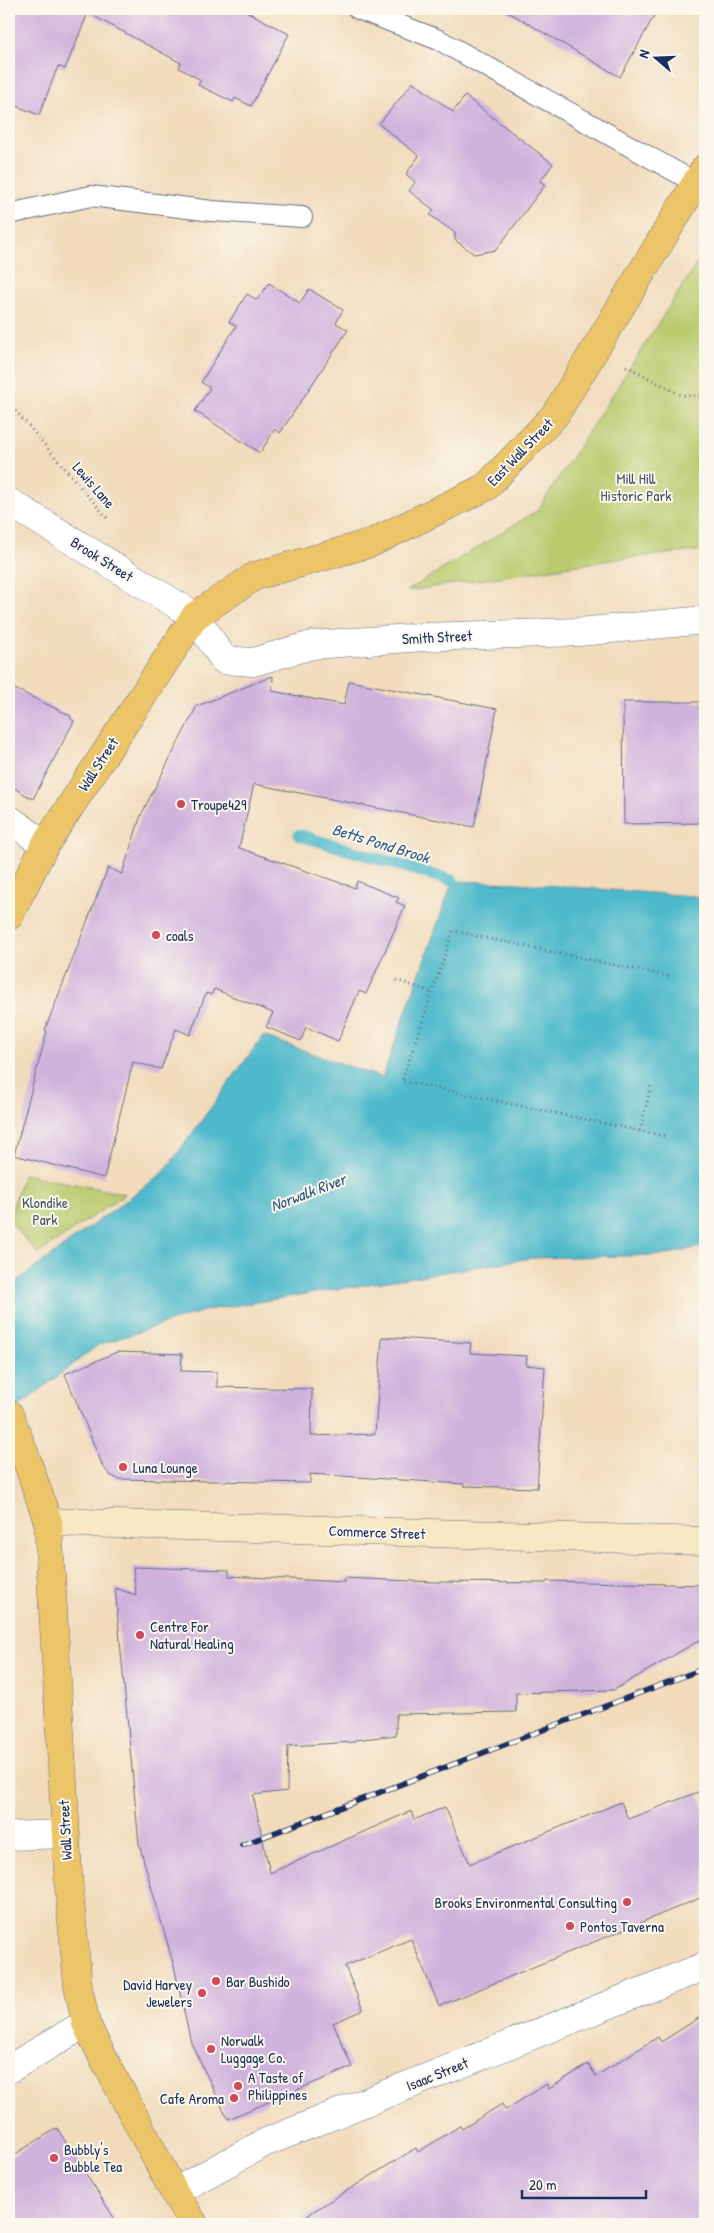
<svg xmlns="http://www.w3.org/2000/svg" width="714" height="2233" font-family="'Patrick Hand',sans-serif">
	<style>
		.green { fill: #bacb6e; stroke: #6a7d66 }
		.water { fill: #4eb9cb; stroke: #347494 }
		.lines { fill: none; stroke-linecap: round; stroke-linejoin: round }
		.stream { stroke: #4eb9cb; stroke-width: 12 }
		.building { fill: #d0b3dd }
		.service-casing { stroke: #666b7f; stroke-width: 22 }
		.minor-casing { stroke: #666b7f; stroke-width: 29 }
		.secondary-casing { stroke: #666b7f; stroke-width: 29 }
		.primary-casing { stroke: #666b7f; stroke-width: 29 }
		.path { stroke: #666b7f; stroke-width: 3; stroke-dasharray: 1 4; stroke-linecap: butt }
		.service { stroke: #fff; stroke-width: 20 }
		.minor { stroke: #fff; stroke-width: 28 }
		.secondary { stroke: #f8e8c3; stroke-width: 28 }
		.primary { stroke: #edc569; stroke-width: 28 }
		.rail-casing { stroke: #1b2f5e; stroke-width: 5.5 }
		.rail { stroke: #fbf7ec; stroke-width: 4; stroke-dasharray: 11; stroke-linecap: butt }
		.poi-dot { fill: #d1495b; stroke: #fbf7ec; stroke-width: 2 }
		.labels { text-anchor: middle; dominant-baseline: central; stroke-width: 4; stroke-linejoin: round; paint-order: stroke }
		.street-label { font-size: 15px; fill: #1b2f5e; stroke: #fbf7ec }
		.park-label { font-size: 15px; fill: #435662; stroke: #fbf7ec }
		.poi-label { font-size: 15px; fill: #1b2f5e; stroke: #fbf7ec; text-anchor: start }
		.water-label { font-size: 16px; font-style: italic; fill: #2a587f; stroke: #fbf7ec }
	</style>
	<rect width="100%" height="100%" fill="#fbf7ec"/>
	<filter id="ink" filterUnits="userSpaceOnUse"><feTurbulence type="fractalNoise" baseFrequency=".02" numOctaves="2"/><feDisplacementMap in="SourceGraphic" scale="10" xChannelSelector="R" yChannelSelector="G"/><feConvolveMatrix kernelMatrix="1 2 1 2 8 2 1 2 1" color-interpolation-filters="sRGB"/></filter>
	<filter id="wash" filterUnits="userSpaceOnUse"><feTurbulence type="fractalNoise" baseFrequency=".0096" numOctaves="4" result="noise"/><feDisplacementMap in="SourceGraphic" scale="20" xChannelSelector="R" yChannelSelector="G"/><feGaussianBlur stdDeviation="1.12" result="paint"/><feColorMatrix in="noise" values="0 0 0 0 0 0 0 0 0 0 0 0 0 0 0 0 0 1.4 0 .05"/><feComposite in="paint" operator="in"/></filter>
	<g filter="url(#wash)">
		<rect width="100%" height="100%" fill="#f1dbbb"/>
		<!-- green -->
		<path class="green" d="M 705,251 L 705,550 L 617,559 L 407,591 L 538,510 Z
			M 23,1174 L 125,1194 L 38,1254 L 9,1220 Z"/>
		<!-- water -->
		<path class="water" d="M 453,881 L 517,883 L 705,897 L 705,1246 L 664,1255 L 532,1258 L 207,1310 L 98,1345 L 9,1414 L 9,1287 L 164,1172 L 263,1036 L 382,1078 Z"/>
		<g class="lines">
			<!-- stream -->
			<path class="stream" d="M 299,835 L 453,881"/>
		</g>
		<g id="blocks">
			<!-- building -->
			<path class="building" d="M 9,9 L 242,9 L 289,34 L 251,106 L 235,98 L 233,102 L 198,85 L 201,80 L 179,68 L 181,63 L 88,13 L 65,69 L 58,66 L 39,115 L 9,103 Z
				M 503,9 L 658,9 L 620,77 Z
				M 413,82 L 453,112 L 465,96 L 553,164 L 540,181 L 545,185 L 496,250 L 474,254 L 455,240 L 455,233 L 430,215 L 434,210 L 409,191 L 415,182 L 406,174 L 419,156 L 379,124 Z
				M 269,283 L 300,303 L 309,289 L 343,310 L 336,323 L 348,330 L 280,433 L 275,429 L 260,453 L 195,411 L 210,388 L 201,382 L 236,326 L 229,322 L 247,294 L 257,300 Z
				M 273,676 L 272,691 L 344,705 L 349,681 L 497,709 L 474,827 L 254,784 L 239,848 L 355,888 L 357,881 L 399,898 L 396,902 L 405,906 L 366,994 L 359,991 L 338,1041 L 306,1027 L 301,1041 L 266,1027 L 273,1013 L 214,989 L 211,995 L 206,993 L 190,1035 L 176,1029 L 161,1069 L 133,1062 L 104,1178 L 14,1155 L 47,1031 L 45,1030 L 108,868 L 122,874 L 141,815 L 197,706 Z
				M 9,686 L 71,716 L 70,718 L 74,721 L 33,799 L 9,785 Z
				M 623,702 L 705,702 L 705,823 L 624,824 Z
				M 382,1337 L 471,1343 L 470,1353 L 527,1356 L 526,1365 L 545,1367 L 537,1488 L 464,1486 L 464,1484 L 310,1474 L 310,1483 L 118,1479 L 110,1475 L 103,1467 L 65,1374 L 117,1352 L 182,1354 L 181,1371 L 217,1372 L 217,1387 L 312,1389 L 311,1436 L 375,1434 Z
				M 133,1567 L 229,1570 L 229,1576 L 344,1582 L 344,1578 L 434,1582 L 546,1583 L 547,1581 L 705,1585 L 705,1637 L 614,1690 L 516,1693 L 516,1712 L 396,1714 L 396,1735 L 355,1740 L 355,1742 L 288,1746 L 287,1791 L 253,1795 L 270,1873 L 411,1811 L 414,1820 L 445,1807 L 470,1864 L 621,1802 L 628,1819 L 698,1792 L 705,1810 L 705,1896 L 439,2006 L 411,1939 L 345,1966 L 363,2010 L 333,2023 L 352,2067 L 228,2119 L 191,2043 L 174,1966 L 139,1844 L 115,1588 L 136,1595 Z
				M 705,2014 L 705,2224 L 293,2224 L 416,2148 L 418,2152 L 460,2126 L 462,2129 L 502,2104 L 505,2110 L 547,2084 L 549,2089 L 588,2064 L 596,2076 L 658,2037 L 661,2042 Z
				M 57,2128 L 82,2168 L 118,2224 L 9,2224 L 9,2158 Z"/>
		</g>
	</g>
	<g filter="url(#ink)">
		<use href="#blocks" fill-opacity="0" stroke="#666b7f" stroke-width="1"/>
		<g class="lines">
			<!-- service casing -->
			<g class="service-casing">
				<path id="service" d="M 358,9 L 439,40 L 696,183
					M 9,214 L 91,196 L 212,211 L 302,217"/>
			</g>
			<!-- minor casing -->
			<g class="minor-casing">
				<path id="minor" d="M 9,502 L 195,616 L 224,660 L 253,662 L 312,645 L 424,637 L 579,632 L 705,620
					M 9,819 L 45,845
					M 9,1836 L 65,1834
					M 9,2069 L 86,2023
					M 174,2192 L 264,2143 L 705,1966"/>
			</g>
			<!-- secondary casing -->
			<g class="secondary-casing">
				<path id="secondary" d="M 48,1522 L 705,1541"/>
			</g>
			<!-- primary casing -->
			<g class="primary-casing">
				<path id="primary" d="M 9,916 L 45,845 L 195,616 L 255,576 L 371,543 L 486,487 L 555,415 L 705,168
					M 9,1414 L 24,1452 L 48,1522 L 69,1889 L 78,1986 L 86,2023 L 96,2044 L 174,2192 L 194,2224"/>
			</g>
			<!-- path -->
			<path class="path" d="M 626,366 L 681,395 L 705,397
				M 9,403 L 108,519
				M 396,980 L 432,992
				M 640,1131 L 651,1085
				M 664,1136 L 402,1081 L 453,931 L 672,977"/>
			<!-- service -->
			<use href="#service" class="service"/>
			<!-- minor -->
			<use href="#minor" class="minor"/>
			<!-- secondary -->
			<use href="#secondary" class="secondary"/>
			<!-- primary -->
			<use href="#primary" class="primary"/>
			<!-- rail casing -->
			<g class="rail-casing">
				<path id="rail" d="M 242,1845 L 705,1668"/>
			</g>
			<!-- rail -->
			<use href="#rail" class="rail"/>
		</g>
	</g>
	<!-- markers -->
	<g class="poi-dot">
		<circle cx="181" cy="804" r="5"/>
		<circle cx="156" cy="935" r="5"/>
		<circle cx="123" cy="1467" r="5"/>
		<circle cx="140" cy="1635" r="5"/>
		<circle cx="627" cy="1902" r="5"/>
		<circle cx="570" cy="1926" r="5"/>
		<circle cx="216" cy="1981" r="5"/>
		<circle cx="202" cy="1993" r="5"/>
		<circle cx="211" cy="2049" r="5"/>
		<circle cx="238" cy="2086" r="5"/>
		<circle cx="234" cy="2098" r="5"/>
		<circle cx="54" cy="2158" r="5"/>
	</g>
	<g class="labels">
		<!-- street labels -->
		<g class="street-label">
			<text transform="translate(520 452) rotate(-46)">East Wall Street</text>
			<text transform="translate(94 485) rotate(49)">Lewis Lane</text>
			<text transform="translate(102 559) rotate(32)">Brook Street</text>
			<text transform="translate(437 637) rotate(-3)">Smith Street</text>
			<text transform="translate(98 764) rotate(-57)">Wall Street</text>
			<text transform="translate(377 1532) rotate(2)">Commerce Street</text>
			<text transform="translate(65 1830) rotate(-93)">Wall Street</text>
			<text transform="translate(437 2074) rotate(-22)">Isaac Street</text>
		</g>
		<!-- park labels -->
		<g class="park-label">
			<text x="636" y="478">Mill Hill<tspan x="636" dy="17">Historic Park</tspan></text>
			<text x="45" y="1202">Klondike<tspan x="45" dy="17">Park</tspan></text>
		</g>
		<!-- poi labels -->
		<g class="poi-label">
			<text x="191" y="804">Troupe429</text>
			<text x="166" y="935">coals</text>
			<text x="133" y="1467">Luna Lounge</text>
			<text x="150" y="1626">Centre For<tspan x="150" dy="17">Natural Healing</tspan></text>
			<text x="617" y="1902" text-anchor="end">Brooks Environmental Consulting</text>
			<text x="580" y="1926">Pontos Taverna</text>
			<text x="226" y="1981">Bar Bushido</text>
			<text x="192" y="1984" text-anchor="end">David Harvey<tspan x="192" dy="17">Jewelers</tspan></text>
			<text x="221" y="2040">Norwalk<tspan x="221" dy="17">Luggage Co.</tspan></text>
			<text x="248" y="2077">A Taste of<tspan x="248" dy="17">Philippines</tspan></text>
			<text x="224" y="2098" text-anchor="end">Cafe Aroma</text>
			<text x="64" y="2149">Bubbly's<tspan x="64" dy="17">Bubble Tea</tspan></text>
		</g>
		<!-- water labels -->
		<g class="water-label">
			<text transform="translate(381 843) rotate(17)">Betts Pond Brook</text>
			<text transform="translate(308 1192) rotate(-21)">Norwalk River</text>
		</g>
	</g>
	<!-- margin -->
	<rect width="714" height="2233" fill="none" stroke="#fbf7ec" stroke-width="30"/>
	<!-- north arrow -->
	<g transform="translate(656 58) rotate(289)" stroke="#fbf7ec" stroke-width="4" paint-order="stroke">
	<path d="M0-4L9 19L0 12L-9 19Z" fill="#1b2f5e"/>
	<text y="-8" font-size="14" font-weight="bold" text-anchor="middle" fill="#1b2f5e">N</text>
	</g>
	<!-- scale -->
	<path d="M522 2190v8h124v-8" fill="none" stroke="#1b2f5e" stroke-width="2.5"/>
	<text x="529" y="2190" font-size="15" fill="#1b2f5e" stroke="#fbf7ec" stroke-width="4" paint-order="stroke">20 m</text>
</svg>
